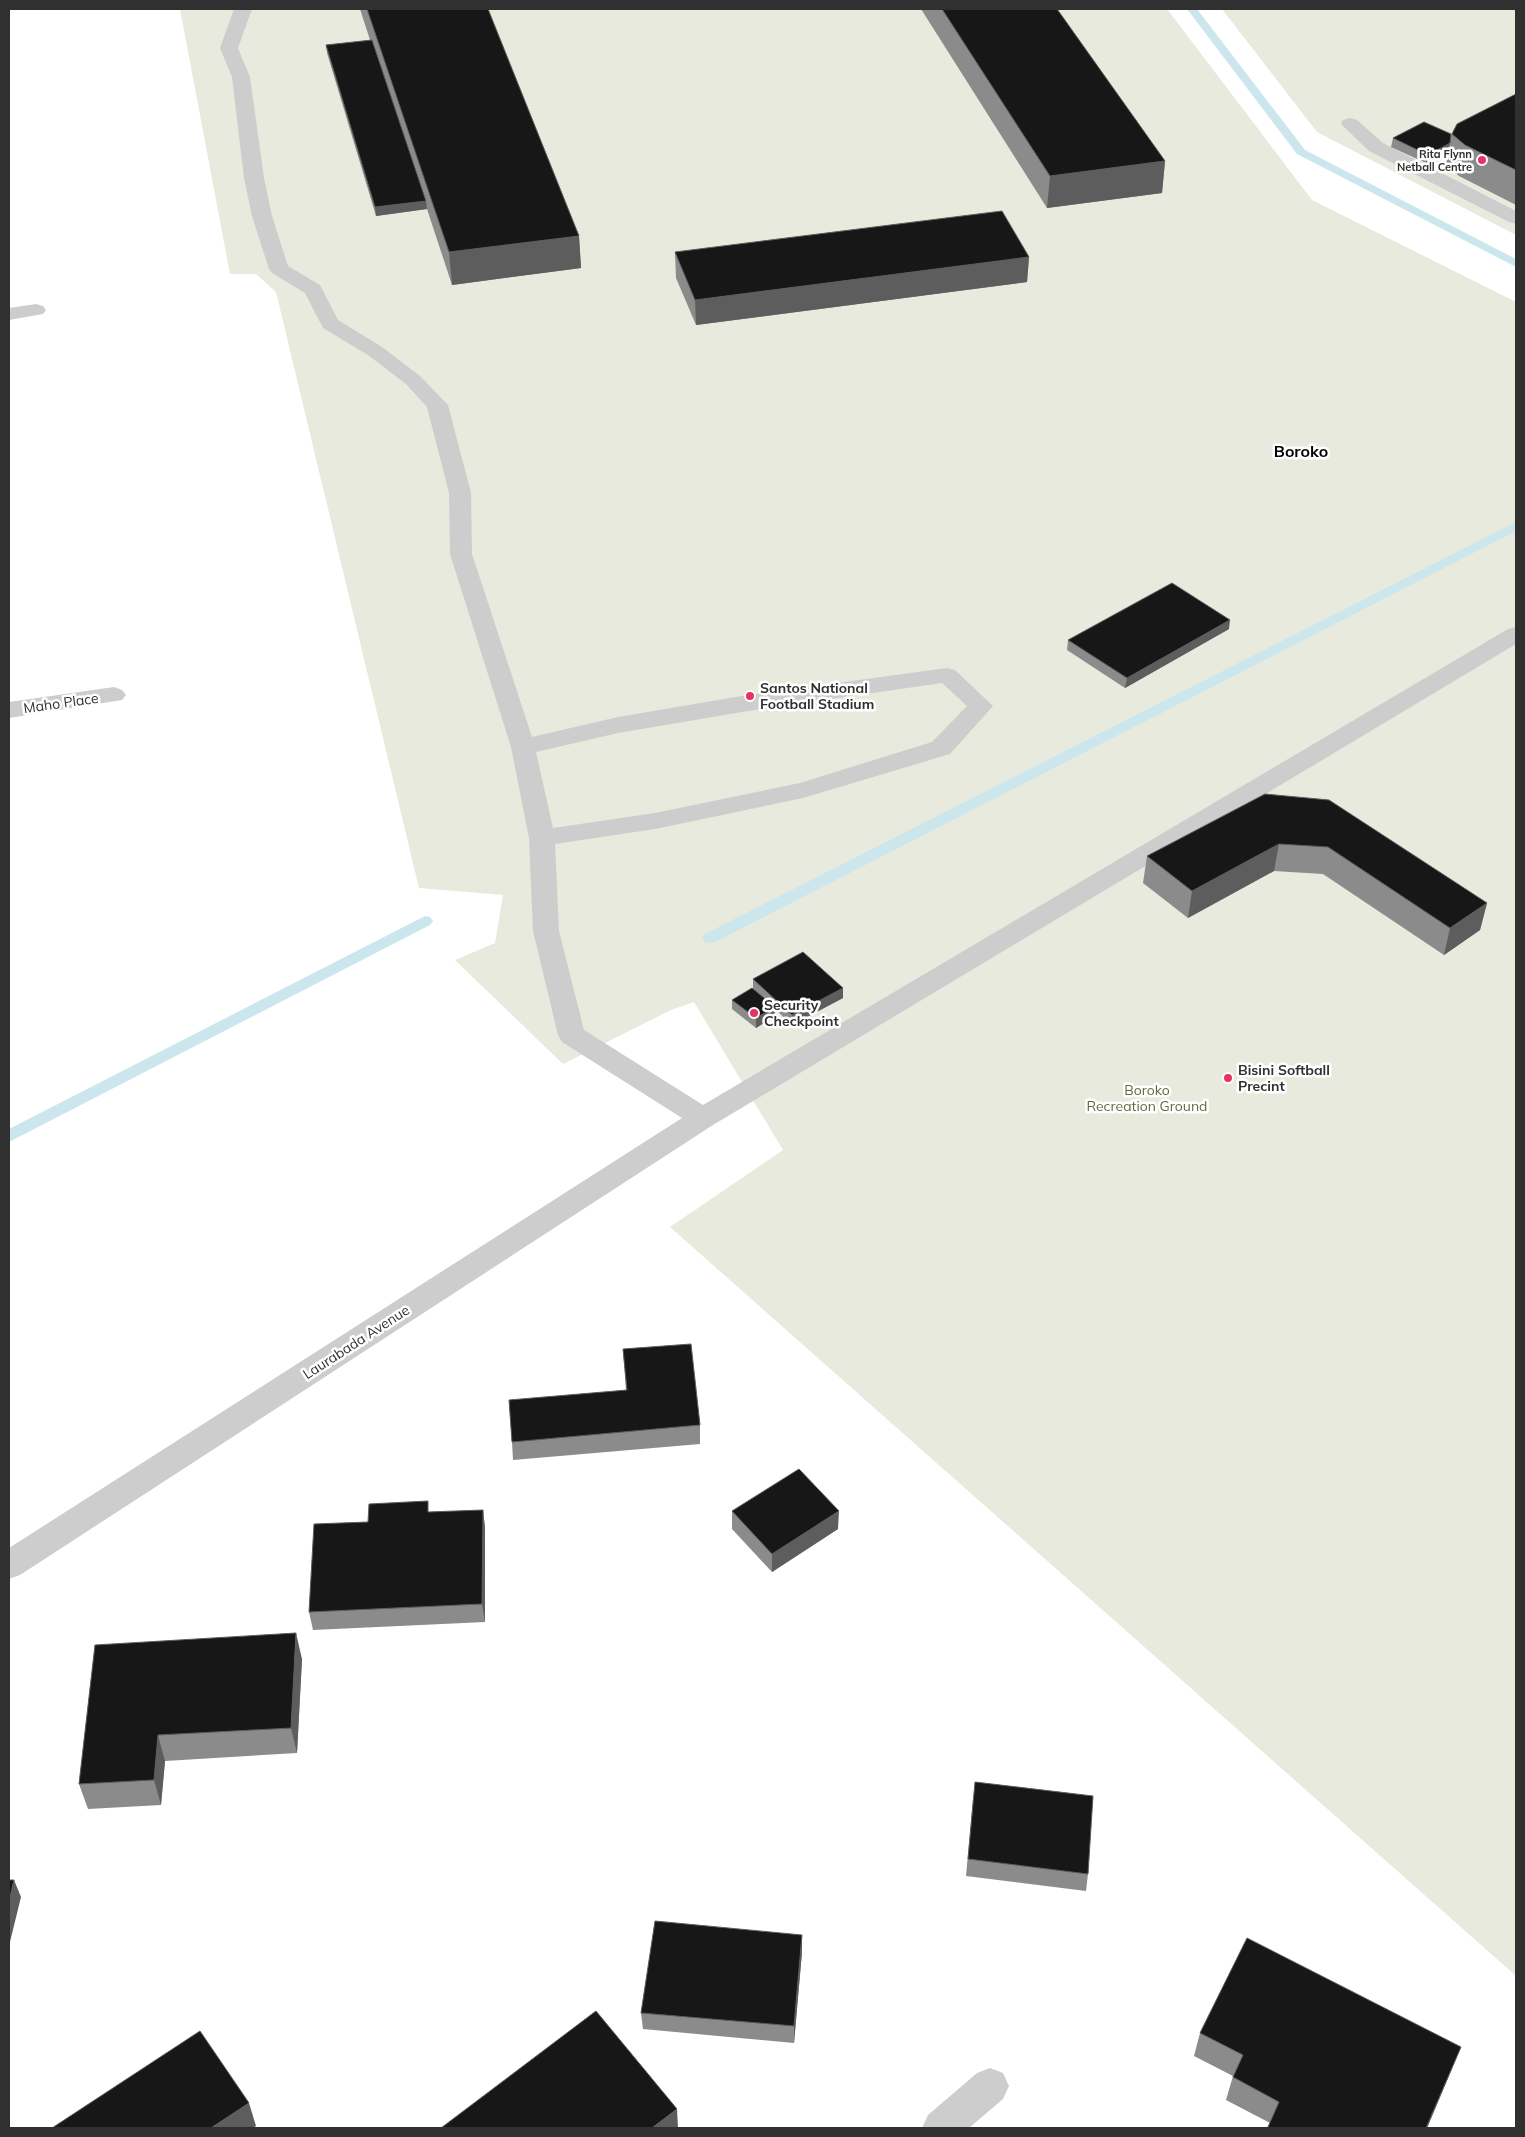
<svg xmlns="http://www.w3.org/2000/svg" width="1525" height="2137" font-family="Mulish,sans-serif">
	<style>
		.green { fill: #e7eadc }
		.lines { fill: none; stroke-linecap: round; stroke-linejoin: round }
		.stream { fill: #cbe7ed; fill-rule: evenodd }
		.minor { fill: #cdcdcd; fill-rule: evenodd }
		.wall { fill: #8b8b8b }
		.shaded-wall { fill: #5d5d5d }
		.building { fill: #171717; stroke: #5d5d5d }
		.poi-dot { fill: #e83265; stroke: #fff; stroke-width: 2 }
		.labels { text-anchor: middle; dominant-baseline: central; stroke-width: 5; stroke-linejoin: round; paint-order: stroke }
		.far-poi-label { font-size: 11px; font-weight: bold; fill: #303030; stroke: #fff; text-anchor: end }
		.poi-label { font-size: 14px; font-weight: bold; fill: #303030; stroke: #fff; text-anchor: start }
		.street-label { font-size: 14px; fill: #303030; stroke: #fff }
		.park-label { font-size: 14px; fill: #5d6d3d; stroke: #fff }
		.far-district-label { font-size: 16px; font-weight: bold; fill: #000; stroke: #fff }
	</style>
	<rect width="100%" height="100%" fill="#fff"/>
	<!-- green -->
	<path class="green" d="M 180,9 L 1167,9 L 1312,200 L 1516,302 L 1516,1976 L 670,1227 L 783,1150 L 694,1002 L 671,1010 L 563,1064 L 455,960 L 495,943 L 503,895 L 419,888 L 276,292 L 256,274 L 230,274 Z
		M 1222,9 L 1516,9 L 1516,235 L 1317,132 Z"/>
	<g class="lines">
		<!-- stream -->
		<path class="stream" d="M 1187,9 L 1197,9 L 1305,150 L 1516,259 L 1516,267 L 1297,154 Z
			M 1516,522 L 1516,531 L 715,942 L 710,943 L 705,942 L 702,938 L 705,934 Z
			M 425,916 L 430,917 L 433,921 L 430,925 L 9,1142 L 9,1129 Z"/>
		<!-- minor -->
		<path class="minor" d="M 234,9 L 252,9 L 238,48 L 250,77 L 264,178 L 272,216 L 288,266 L 320,285 L 338,320 L 382,347 L 420,376 L 448,405 L 471,493 L 472,554 L 532,737 L 618,717 L 742,696 L 947,668 L 955,670 L 993,706 L 950,754 L 803,798 L 655,829 L 555,844 L 559,931 L 584,1030 L 703,1105 L 1508,629 L 1516,627 L 1516,644 L 713,1125 L 20,1575 L 9,1579 L 9,1548 L 682,1118 L 562,1042 L 558,1035 L 533,931 L 529,838 L 511,747 L 450,554 L 449,493 L 427,407 L 406,384 L 368,355 L 323,328 L 305,293 L 272,273 L 269,269 L 252,216 L 244,178 L 232,77 L 220,48 ZM 942,683 L 967,706 L 932,742 L 800,783 L 655,813 L 553,828 L 536,752 L 618,733 L 742,712 Z
			M 1350,118 L 1357,120 L 1383,143 L 1516,211 L 1516,224 L 1509,222 L 1369,151 L 1341,124 L 1343,120 Z
			M 36,304 L 43,306 L 46,310 L 43,314 L 9,320 L 9,308 Z
			M 114,687 L 122,690 L 126,695 L 122,700 L 9,718 L 9,702 Z
			M 990,2068 L 1003,2073 L 1009,2086 L 1003,2099 L 969,2128 L 922,2128 L 928,2115 L 977,2073 Z"/>
	</g>
	<!-- wall -->
	<path class="wall" d="M 360,9 L 488,9 L 579,236 L 581,268 L 452,285 L 427,209 L 376,216 L 327,53 L 326,45 L 370,40 Z
		M 921,9 L 1057,9 L 1165,161 L 1162,193 L 1047,208 Z
		M 1516,94 L 1516,205 L 1459,176 L 1446,165 L 1448,152 L 1426,163 L 1391,147 L 1393,138 L 1451,134 L 1452,134 Z
		M 675,252 L 1029,257 L 1027,282 L 696,325 L 676,278 Z
		M 1229,629 L 1125,688 L 1067,650 L 1068,640 Z
		M 1329,800 L 1487,903 L 1480,930 L 1444,955 L 1323,874 L 1274,871 L 1188,918 L 1143,883 L 1147,856 Z
		M 753,979 L 843,988 L 843,998 L 792,1025 L 775,1009 L 775,1016 L 756,1028 L 732,1009 L 732,1000 L 753,988 Z
		M 623,1349 L 700,1425 L 700,1444 L 513,1460 L 512,1442 L 626,1390 Z
		M 483,1510 L 485,1528 L 485,1622 L 313,1630 L 309,1612 L 368,1522 L 430,1512 Z
		M 732,1511 L 838,1529 L 772,1572 L 732,1529 Z
		M 95,1645 L 302,1659 L 297,1753 L 165,1761 L 161,1805 L 88,1809 L 79,1784 Z
		M 973,1799 L 1088,1874 L 1086,1891 L 966,1876 Z
		M 802,1952 L 794,2043 L 643,2029 L 641,2013 Z
		M 1200,2033 L 1461,2047 L 1427,2128 L 1268,2128 L 1270,2123 L 1226,2100 L 1233,2076 L 1194,2056 Z"/>
	<!-- shaded-wall -->
	<path class="shaded-wall" d="M 1450,143 L 1448,152 L 1426,163 L 1428,155 Z
		M 1165,161 L 1162,193 L 1047,208 L 1050,176 Z
		M 426,201 L 427,209 L 376,216 L 375,207 Z
		M 579,236 L 581,268 L 452,285 L 449,252 Z
		M 1029,257 L 1027,282 L 696,325 L 695,300 Z
		M 1230,620 L 1229,629 L 1125,688 L 1127,678 Z
		M 1279,844 L 1274,871 L 1188,918 L 1192,891 Z
		M 1487,903 L 1480,930 L 1444,955 L 1450,928 Z
		M 843,988 L 843,998 L 792,1025 L 792,1015 Z
		M 775,1007 L 775,1016 L 756,1028 L 756,1018 Z
		M 483,1510 L 485,1528 L 485,1622 L 482,1604 Z
		M 839,1511 L 838,1529 L 772,1572 L 772,1554 Z
		M 296,1633 L 302,1659 L 297,1753 L 291,1728 Z
		M 158,1735 L 165,1761 L 161,1805 L 154,1780 Z
		M 14,1880 L 21,1897 L 9,1946 L 9,1902 Z
		M 802,1935 L 802,1952 L 794,2043 L 794,2026 Z
		M 1461,2047 L 1427,2128 L 1426,2128 Z
		M 249,2103 L 256,2126 L 253,2128 L 211,2128 Z
		M 677,2109 L 678,2128 L 652,2128 Z"/>
	<!-- building -->
	<path class="building" d="M 367,9 L 488,9 L 579,236 L 449,252 Z
		M 942,9 L 1057,9 L 1165,161 L 1050,176 Z
		M 372,40 L 426,201 L 375,207 L 326,45 Z
		M 1516,94 L 1516,170 L 1465,145 L 1452,134 L 1457,124 Z
		M 1424,122 L 1451,134 L 1450,143 L 1428,155 L 1393,138 Z
		M 1002,211 L 1029,257 L 695,300 L 675,252 Z
		M 1172,583 L 1230,620 L 1127,678 L 1068,640 Z
		M 1265,794 L 1329,800 L 1487,903 L 1450,928 L 1328,847 L 1279,844 L 1192,891 L 1147,856 Z
		M 803,952 L 843,988 L 792,1015 L 753,979 Z
		M 752,988 L 775,1007 L 756,1018 L 732,1000 Z
		M 691,1344 L 700,1425 L 512,1442 L 509,1400 L 627,1390 L 623,1349 Z
		M 799,1469 L 839,1511 L 772,1554 L 732,1511 Z
		M 428,1501 L 428,1512 L 483,1510 L 482,1604 L 309,1612 L 314,1524 L 368,1522 L 369,1504 Z
		M 296,1633 L 291,1728 L 158,1735 L 154,1780 L 79,1784 L 95,1645 Z
		M 975,1782 L 1093,1796 L 1088,1874 L 968,1859 Z
		M 9,1880 L 14,1880 L 9,1902 Z
		M 655,1921 L 802,1935 L 794,2026 L 641,2013 Z
		M 1247,1938 L 1461,2047 L 1426,2128 L 1270,2128 L 1268,2127 L 1279,2102 L 1233,2077 L 1243,2055 L 1200,2033 Z
		M 596,2011 L 677,2109 L 652,2128 L 441,2128 Z
		M 200,2031 L 249,2103 L 211,2128 L 52,2128 Z"/>
	<!-- markers -->
	<g class="poi-dot">
		<circle cx="1482" cy="160" r="5"/>
		<circle cx="750" cy="696" r="5"/>
		<circle cx="754" cy="1013" r="5"/>
		<circle cx="1228" cy="1078" r="5"/>
	</g>
	<g class="labels">
		<!-- far-poi labels -->
		<g class="far-poi-label">
			<text x="1472" y="154">Rita Flynn<tspan x="1472" dy="13">Netball Centre</tspan></text>
		</g>
		<!-- poi labels -->
		<g class="poi-label">
			<text x="760" y="688">Santos National<tspan x="760" dy="16">Football Stadium</tspan></text>
			<text x="764" y="1005">Security<tspan x="764" dy="16">Checkpoint</tspan></text>
			<text x="1238" y="1070">Bisini Softball<tspan x="1238" dy="16">Precint</tspan></text>
		</g>
		<!-- street labels -->
		<g class="street-label">
			<text transform="translate(61 703) rotate(-8)">Maho Place</text>
			<text transform="translate(356 1342) rotate(-33)">Laurabada Avenue</text>
		</g>
		<!-- park labels -->
		<g class="park-label">
			<text x="1147" y="1090">Boroko<tspan x="1147" dy="16">Recreation Ground</tspan></text>
		</g>
		<!-- far-district labels -->
		<g class="far-district-label">
			<text x="1301" y="451">Boroko</text>
		</g>
	</g>
	<!-- border -->
	<rect width="1525" height="2137" fill="none" stroke="#303030" stroke-width="20"/>
</svg>
